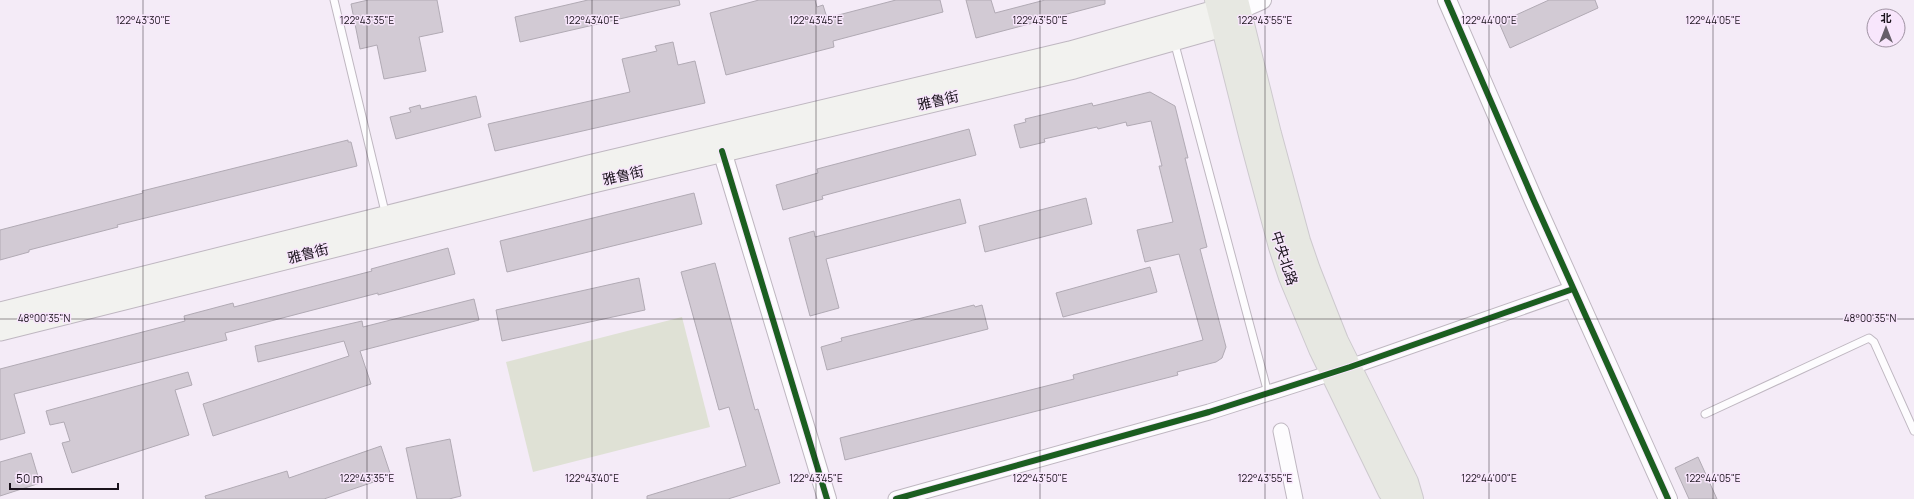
<svg xmlns="http://www.w3.org/2000/svg" width="1914" height="499" font-family="Manrope,'Noto Sans SC',sans-serif">
	<style>
		.green { fill: #dfe1d5 }
		.building { fill: #d2cad4; stroke: #b1aab4 }
		.lines { fill: none; stroke-linecap: round; stroke-linejoin: round }
		.service-casing { stroke: #bfb7c1; stroke-width: 9 }
		.minor-casing { stroke: #bfb7c1; stroke-width: 17 }
		.tertiary-casing { stroke: #bfb7c1; stroke-width: 20 }
		.secondary-casing { stroke: #bfb7c1; stroke-width: 23 }
		.primary-casing { stroke: #cdc9ce; stroke-width: 24 }
		.service { stroke: #fdfcfe; stroke-width: 7 }
		.minor { stroke: #fdfcfe; stroke-width: 15 }
		.tertiary { stroke: #fdfcfe; stroke-width: 18 }
		.secondary { stroke: #f2f2ef; stroke-width: 21 }
		.primary { stroke: #e7e8e2; stroke-width: 22 }
		.cycleway-casing { stroke: #f8e6fc; stroke-width: 8 }
		.cycleway { stroke: #1b5e20; stroke-width: 6 }
		.ticks { fill: none; stroke: #1a131c; stroke-width: 1; stroke-opacity: 0.45 }
		.labels { text-anchor: middle; dominant-baseline: central; stroke-width: 3; stroke-linejoin: round; paint-order: stroke }
		.street-label { font-size: 14px; fill: #1a131c; stroke: #f8e6fc }
		.ticks-label { font-size: 10px; text-anchor: middle; fill: #1a131c; stroke: #f8e6fc; stroke-width: 3; stroke-linejoin: round; paint-order: stroke }
	</style>
	<rect width="100%" height="100%" fill="#f4ebf7"/>
	<!-- green -->
	<path class="green" d="M 682,317 L 710,427 L 533,472 L 506,362 Z"/>
	<!-- building -->
	<path class="building" d="M 368,0 L 437,0 L 443,32 L 419,37 L 426,71 L 384,79 L 377,45 L 360,49 L 351,4 Z
		M 588,0 L 679,0 L 680,5 L 520,42 L 515,17 Z
		M 759,0 L 815,0 L 817,7 L 823,5 L 827,18 L 896,0 L 940,0 L 943,12 L 833,41 L 834,47 L 726,75 L 710,13 Z
		M 966,0 L 991,0 L 995,13 L 1045,0 L 1105,0 L 1105,4 L 976,38 Z
		M 1549,0 L 1595,0 L 1598,8 L 1510,48 L 1500,25 L 1505,22 L 1505,20 Z
		M 673,42 L 678,65 L 695,61 L 705,103 L 495,151 L 488,124 L 630,92 L 622,59 L 657,51 L 655,46 Z
		M 1150,92 L 1175,106 L 1188,158 L 1185,158 L 1207,247 L 1200,249 L 1226,347 L 1222,358 L 1216,362 L 1177,372 L 1178,375 L 845,460 L 840,438 L 1074,379 L 1073,375 L 1203,340 L 1179,254 L 1145,262 L 1137,230 L 1173,222 L 1159,166 L 1162,166 L 1151,121 L 1127,126 L 1126,122 L 1098,129 L 1097,127 L 1044,139 L 1045,142 L 1020,148 L 1014,125 L 1026,122 L 1025,119 L 1092,103 L 1093,106 Z
		M 476,96 L 481,117 L 396,139 L 390,117 L 411,112 L 409,108 L 420,105 L 421,109 Z
		M 969,129 L 976,155 L 822,196 L 823,199 L 783,210 L 776,185 L 818,173 L 817,169 Z
		M 348,140 L 348,142 L 351,142 L 357,166 L 117,225 L 118,227 L 29,250 L 29,252 L 0,260 L 0,230 L 143,193 L 142,191 Z
		M 694,193 L 702,224 L 507,272 L 500,241 Z
		M 1086,198 L 1092,224 L 985,252 L 979,226 Z
		M 960,199 L 966,223 L 826,259 L 839,308 L 810,316 L 789,238 L 814,231 L 815,237 Z
		M 448,248 L 455,274 L 378,295 L 378,293 L 225,333 L 227,340 L 14,394 L 25,433 L 0,440 L 0,369 L 185,321 L 184,316 L 233,303 L 234,307 L 372,271 L 371,269 Z
		M 715,263 L 755,410 L 758,409 L 780,483 L 728,499 L 647,499 L 647,496 L 746,466 L 729,407 L 719,410 L 681,272 Z
		M 1150,267 L 1157,292 L 1063,317 L 1056,293 Z
		M 639,278 L 645,310 L 502,341 L 496,310 Z
		M 474,299 L 479,320 L 360,351 L 371,384 L 213,436 L 203,404 L 349,356 L 344,341 L 258,362 L 255,346 L 362,321 L 363,327 Z
		M 974,305 L 975,307 L 982,305 L 988,329 L 827,370 L 821,347 L 842,341 L 841,338 Z
		M 188,372 L 192,385 L 175,390 L 189,435 L 72,473 L 62,443 L 70,441 L 64,422 L 50,425 L 46,411 Z
		M 450,439 L 461,496 L 449,499 L 417,499 L 406,448 Z
		M 381,446 L 391,476 L 324,499 L 206,499 L 205,496 L 287,471 L 289,478 Z
		M 31,453 L 40,483 L 0,496 L 0,462 Z
		M 1698,457 L 1717,499 L 1689,499 L 1675,468 Z"/>
	<g class="lines">
		<!-- service casing -->
		<g class="service-casing">
			<path id="service" d="M 334,0 L 386,216
				M 1174,41 L 1268,393
				M 1705,414 L 1869,338 L 1874,342 L 1914,431"/>
		</g>
		<!-- minor casing -->
		<g class="minor-casing">
			<path id="minor" d="M 1281,431 L 1295,499
				M 896,499 L 1209,412 L 1350,367 L 1573,289"/>
		</g>
		<!-- tertiary casing -->
		<g class="tertiary-casing">
			<path id="tertiary" d="M 1447,0 L 1534,201 L 1668,499
				M 1239,10 L 1262,0
				M 722,151 L 827,499"/>
		</g>
		<!-- secondary casing -->
		<g class="secondary-casing">
			<path id="secondary" d="M 0,313 L 589,166 L 1070,52 L 1219,10 L 1237,10
				M 0,330 L 593,182 L 1074,68 L 1223,26 L 1235,14"/>
		</g>
		<!-- primary casing -->
		<g class="primary-casing">
			<path id="primary" d="M 1216,0 L 1251,139 L 1280,247 L 1290,277 L 1320,349 L 1389,491 L 1396,499
				M 1237,0 L 1270,134 L 1299,241 L 1309,270 L 1337,341 L 1407,482 L 1412,499"/>
		</g>
		<!-- service -->
		<use href="#service" class="service"/>
		<!-- minor -->
		<use href="#minor" class="minor"/>
		<!-- tertiary -->
		<use href="#tertiary" class="tertiary"/>
		<!-- secondary -->
		<use href="#secondary" class="secondary"/>
		<!-- primary -->
		<use href="#primary" class="primary"/>
		<!-- cycleway casing -->
		<g class="cycleway-casing">
			<path id="cycleway" d="M 1447,0 L 1534,201 L 1668,499
				M 722,151 L 827,499
				M 896,499 L 1209,412 L 1350,367 L 1573,289"/>
		</g>
		<!-- cycleway -->
		<use href="#cycleway" class="cycleway"/>
	</g>
	<!-- ticks -->
	<path class="ticks" d="M 143,0 L 143,499M 367,0 L 367,499M 592,0 L 592,499M 816,0 L 816,499M 1040,0 L 1040,499M 1265,0 L 1265,499M 1489,0 L 1489,499M 1713,0 L 1713,499M 0,319 L 1914,319"/>
	<g class="labels">
		<!-- street labels -->
		<g class="street-label">
			<text transform="translate(938 100) rotate(-13)">雅鲁街</text>
			<text transform="translate(623 175) rotate(-13)">雅鲁街</text>
			<text transform="translate(308 253) rotate(-14)">雅鲁街</text>
			<text transform="translate(1285 258) rotate(72)">中央北路</text>
		</g>
	</g>
	<g class="ticks-label">
		<text x="143" y="24">122°43'30"E</text>
		<text x="367" y="24">122°43'35"E</text>
		<text x="592" y="24">122°43'40"E</text>
		<text x="816" y="24">122°43'45"E</text>
		<text x="1040" y="24">122°43'50"E</text>
		<text x="1265" y="24">122°43'55"E</text>
		<text x="1489" y="24">122°44'00"E</text>
		<text x="1713" y="24">122°44'05"E</text>
		<text x="44" y="322">48°00'35"N</text>
		<text x="1870" y="322">48°00'35"N</text>
		<text x="367" y="482">122°43'35"E</text>
		<text x="592" y="482">122°43'40"E</text>
		<text x="816" y="482">122°43'45"E</text>
		<text x="1040" y="482">122°43'50"E</text>
		<text x="1265" y="482">122°43'55"E</text>
		<text x="1489" y="482">122°44'00"E</text>
		<text x="1713" y="482">122°44'05"E</text>
	</g>
	<!-- north arrow -->
	<g transform="translate(1886 28)"><circle r="19" fill="#f8e6fc" stroke="#9f92a2"/>
	<path d="M0-3L7 15L0 10L-7 15Z" fill="#665f69"/>
	<text y="-6" font-size="11" font-weight="bold" text-anchor="middle" fill="#1a131c">北</text>
	</g>
	<!-- scale -->
	<path d="M10 483v6h108v-6" fill="none" stroke="#1a131c" stroke-width="2"/>
	<text x="16" y="483" font-size="12" fill="#1a131c" stroke="#f8e6fc" stroke-width="3" paint-order="stroke">50 m</text>
</svg>
